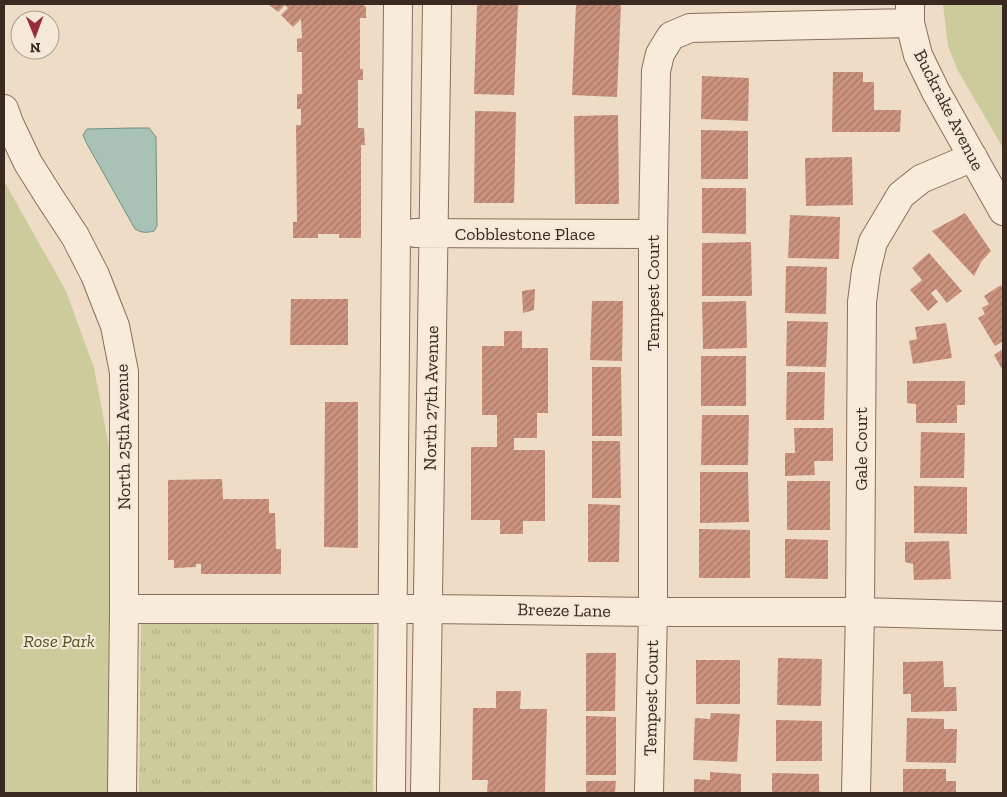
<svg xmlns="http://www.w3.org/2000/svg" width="1007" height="797" font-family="'Zilla Slab',serif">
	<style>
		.grass { fill: url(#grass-tufts) }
		.park { fill: #cccb9b }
		.water { fill: #a8c2b6; stroke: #6e9083 }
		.building { fill: url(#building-hatch) }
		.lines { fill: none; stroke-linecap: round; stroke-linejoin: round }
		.minor-casing { stroke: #8a6e5c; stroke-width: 30 }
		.minor { stroke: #f9ebda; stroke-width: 28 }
		.labels { text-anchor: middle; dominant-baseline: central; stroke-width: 4.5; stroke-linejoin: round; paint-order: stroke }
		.street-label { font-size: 18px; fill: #3a2920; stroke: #f5e8d7 }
		.park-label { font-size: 18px; font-style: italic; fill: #515627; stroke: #f5e8d7 }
	</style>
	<defs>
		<pattern id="grass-tufts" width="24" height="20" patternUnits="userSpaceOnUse" patternTransform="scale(1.25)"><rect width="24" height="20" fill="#cccb9b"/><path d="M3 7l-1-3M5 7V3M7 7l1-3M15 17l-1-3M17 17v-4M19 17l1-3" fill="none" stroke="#b0ae85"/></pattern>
		<pattern id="building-hatch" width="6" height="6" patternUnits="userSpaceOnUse" patternTransform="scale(1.25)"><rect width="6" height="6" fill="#cb927e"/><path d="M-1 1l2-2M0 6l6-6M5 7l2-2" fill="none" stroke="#a67767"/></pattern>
	</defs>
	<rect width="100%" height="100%" fill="#eedcc7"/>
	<!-- grass -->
	<path class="grass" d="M 141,620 L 374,623 L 373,793 L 139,793 Z"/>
	<!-- park -->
	<path class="park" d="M 943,4 L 1003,4 L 1003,148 L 957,69 L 948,46 Z
		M 4,181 L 66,291 L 94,368 L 109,447 L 115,607 L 113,793 L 4,793 Z"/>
	<!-- water -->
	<path class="water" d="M 133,128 L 149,128 L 156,137 L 157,226 L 154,231 C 146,233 142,233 135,229 L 87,144 L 83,135 L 87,129 Z"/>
	<!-- building -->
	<path class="building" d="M 268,4 L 362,4 L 366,7 L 366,18 L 360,18 L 360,69 L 363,69 L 363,80 L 358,80 L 358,128 L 364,128 L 365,145 L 361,145 L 361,238 L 339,238 L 339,234 L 318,234 L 318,238 L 293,238 L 293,222 L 297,222 L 296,125 L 301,125 L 301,109 L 297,109 L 297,94 L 302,94 L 302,52 L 297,52 L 297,39 L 302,38 L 301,19 L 293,27 L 281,15 L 288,8 L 285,5 L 278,12 Z
		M 477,4 L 518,4 L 514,95 L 474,94 Z
		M 576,4 L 621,4 L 617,97 L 572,95 Z
		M 833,72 L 863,72 L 863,82 L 874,82 L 874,110 L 901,110 L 900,132 L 832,132 Z
		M 702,76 L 749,78 L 748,121 L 701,119 Z
		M 475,111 L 516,112 L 514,203 L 474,203 Z
		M 618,115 L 619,204 L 575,204 L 574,116 Z
		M 701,130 L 748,131 L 748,179 L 701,179 Z
		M 852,157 L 853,205 L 806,206 L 805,158 Z
		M 702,188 L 746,188 L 746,234 L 702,233 Z
		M 965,213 L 991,251 L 981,262 L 974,276 L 932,231 Z
		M 790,215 L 840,217 L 839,259 L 788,258 Z
		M 751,242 L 752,296 L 702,296 L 702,243 Z
		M 929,253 L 962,291 L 947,303 L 936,289 L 931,293 L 938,302 L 928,311 L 910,290 L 922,280 L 912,268 Z
		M 786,266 L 827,267 L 826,314 L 785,313 Z
		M 1001,285 L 1003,289 L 1003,341 L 995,346 L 978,318 L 985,314 L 982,308 L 989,304 L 984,296 Z
		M 535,289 L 534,310 L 523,313 L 522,291 Z
		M 291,299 L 348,299 L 348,345 L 290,345 Z
		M 592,301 L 623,301 L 622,361 L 590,360 Z
		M 746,301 L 747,348 L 703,349 L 702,302 Z
		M 787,321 L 828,322 L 826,367 L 786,366 Z
		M 946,323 L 952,358 L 913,364 L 909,341 L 917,339 L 915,327 Z
		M 504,331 L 522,331 L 522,348 L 548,348 L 548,413 L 537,413 L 537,438 L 514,438 L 514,450 L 545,450 L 545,521 L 523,521 L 523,534 L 500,534 L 500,520 L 471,520 L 471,447 L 497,447 L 497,415 L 482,415 L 482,346 L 504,346 Z
		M 1003,349 L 1003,371 L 994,355 Z
		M 701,356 L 746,356 L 746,406 L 701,406 Z
		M 592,367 L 621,367 L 622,436 L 592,436 Z
		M 787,372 L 825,372 L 824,420 L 786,420 Z
		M 907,381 L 965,381 L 965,405 L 957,405 L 957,423 L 916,423 L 916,404 L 907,403 Z
		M 325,402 L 358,402 L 358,548 L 324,547 Z
		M 702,415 L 749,415 L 748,465 L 701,465 Z
		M 794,428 L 833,428 L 833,461 L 814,461 L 815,475 L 785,476 L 785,453 L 795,453 Z
		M 921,432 L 965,433 L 964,478 L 920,478 Z
		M 592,441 L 620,441 L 621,498 L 592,498 Z
		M 700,472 L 748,472 L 749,522 L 700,523 Z
		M 222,479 L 223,499 L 269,499 L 269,513 L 275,513 L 276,549 L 281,549 L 281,574 L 201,574 L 201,564 L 196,564 L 196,567 L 174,568 L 174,560 L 168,560 L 168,480 Z
		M 787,481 L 830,481 L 830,530 L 787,530 Z
		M 914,486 L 967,487 L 967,534 L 914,533 Z
		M 588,504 L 620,505 L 619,562 L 588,562 Z
		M 699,529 L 750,530 L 750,578 L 699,578 Z
		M 785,539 L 828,540 L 828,579 L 785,578 Z
		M 949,541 L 951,579 L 914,580 L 913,564 L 905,562 L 905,542 Z
		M 586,653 L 616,653 L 615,711 L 586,711 Z
		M 778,658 L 822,659 L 821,706 L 777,705 Z
		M 696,660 L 740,660 L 740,704 L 696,704 Z
		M 943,661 L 944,687 L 956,687 L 957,711 L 911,712 L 911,694 L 903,694 L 903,662 Z
		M 496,691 L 521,691 L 520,709 L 547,709 L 545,793 L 487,793 L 488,780 L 472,780 L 473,708 L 496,708 Z
		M 711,713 L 740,714 L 737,762 L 693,760 L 695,718 L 710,719 Z
		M 586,716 L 616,717 L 616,775 L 586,775 Z
		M 907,718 L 944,719 L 944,729 L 957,729 L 956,763 L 906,762 Z
		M 776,720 L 822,721 L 822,761 L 776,761 Z
		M 903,769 L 946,769 L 946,781 L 956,781 L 956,793 L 903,793 Z
		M 710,772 L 741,774 L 741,793 L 694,793 L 694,779 L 710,780 Z
		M 772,773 L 819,774 L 819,791 L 824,793 L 772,793 Z
		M 586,781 L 616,781 L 615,793 L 586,793 Z"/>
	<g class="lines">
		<!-- minor casing -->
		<g class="minor-casing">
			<path id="minor" d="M 910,5 L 910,23 L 918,55 L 936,92 L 1003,211
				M 4,109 L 9,123 L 28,163 L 50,198 L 75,236 L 95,275 L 115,326 L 124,372 L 124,609 L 122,793
				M 415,233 L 653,234
				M 124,609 L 428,609 L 653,612 L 860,612 L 1003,616
				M 391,793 L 398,4
				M 425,793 L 437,4
				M 649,793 L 653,612 L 653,234 L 656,71 L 660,54 L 671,36 L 690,28 L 910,23
				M 856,793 L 860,612 L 862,302 L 866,271 L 873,242 L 901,195 L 921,179 L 973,157"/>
		</g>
		<!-- minor -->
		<use href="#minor" class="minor"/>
	</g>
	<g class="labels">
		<!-- street labels -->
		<g class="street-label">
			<text transform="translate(949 110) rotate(63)">Buckrake Avenue</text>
			<text x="525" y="234">Cobblestone Place</text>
			<text transform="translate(653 293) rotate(-90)">Tempest Court</text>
			<text transform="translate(431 398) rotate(-89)">North 27th Avenue</text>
			<text transform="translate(123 437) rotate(-91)">North 25th Avenue</text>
			<text transform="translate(861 449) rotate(-90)">Gale Court</text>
			<text transform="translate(564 610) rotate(1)">Breeze Lane</text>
			<text transform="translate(651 698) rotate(-89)">Tempest Court</text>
		</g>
		<!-- park labels -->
		<g class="park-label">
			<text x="59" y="641">Rose Park</text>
		</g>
	</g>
	<!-- border -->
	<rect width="1007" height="797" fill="none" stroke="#3a2920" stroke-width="10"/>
	<!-- north arrow -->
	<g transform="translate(35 35) rotate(179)"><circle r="24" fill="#f5e8d7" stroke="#aa9c8e"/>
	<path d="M0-4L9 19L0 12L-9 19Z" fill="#982d3e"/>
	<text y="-8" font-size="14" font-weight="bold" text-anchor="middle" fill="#3a2920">N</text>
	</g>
</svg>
